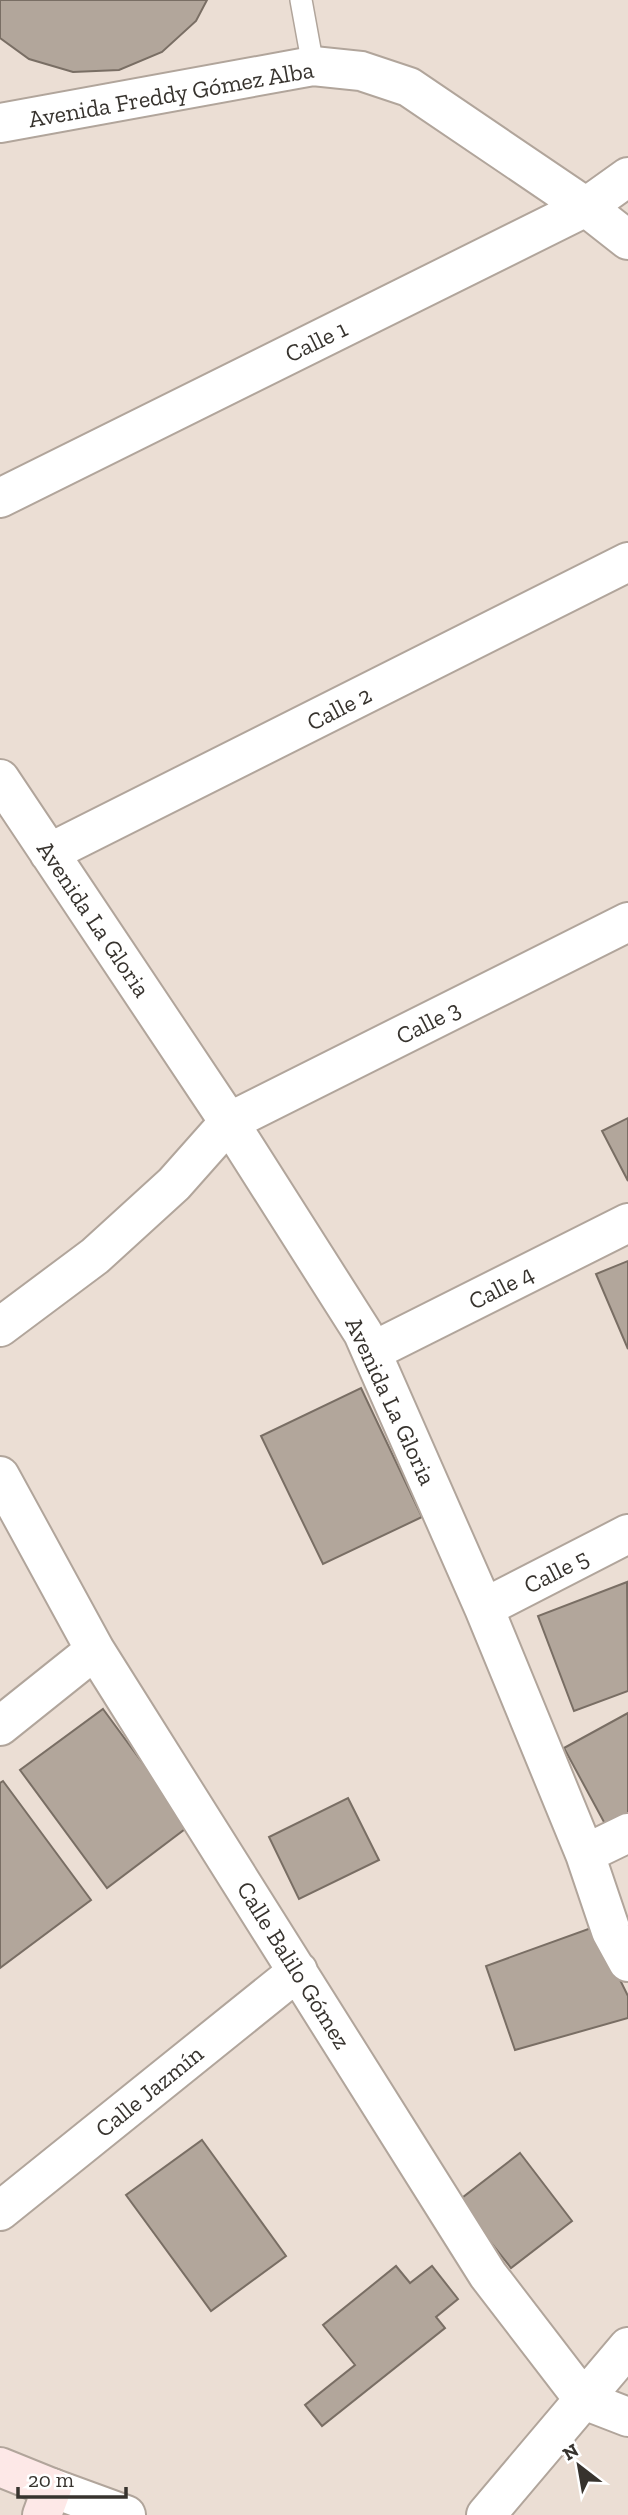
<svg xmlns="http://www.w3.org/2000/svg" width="628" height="2515" font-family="'Zilla Slab',serif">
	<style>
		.building { fill: #b2a69b; stroke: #796e64; stroke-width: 2 }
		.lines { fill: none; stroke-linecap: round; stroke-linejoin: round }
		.lane-casing { stroke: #b1a59b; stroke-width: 24 }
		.street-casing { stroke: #b1a59b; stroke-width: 42 }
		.secondary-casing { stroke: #b1a59b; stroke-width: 42 }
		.lane { stroke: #fff; stroke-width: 21 }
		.street { stroke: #fff; stroke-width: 38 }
		.secondary { stroke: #fde8e7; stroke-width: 38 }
		.labels { text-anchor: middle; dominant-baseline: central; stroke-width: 5; stroke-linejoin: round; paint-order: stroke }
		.street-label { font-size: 24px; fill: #37332e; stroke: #fff }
	</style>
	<rect width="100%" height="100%" fill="#ebded4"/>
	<!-- building -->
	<path class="building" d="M 0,0 L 207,0 L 196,21 L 162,52 L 119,70 L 73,72 L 29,59 L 0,38 Z
		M 628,1118 L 628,1181 L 602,1131 Z
		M 628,1261 L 628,1349 L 596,1274 Z
		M 361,1388 L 422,1517 L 323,1564 L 261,1436 Z
		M 627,1582 L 628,1691 L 574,1711 L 538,1616 Z
		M 103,1709 L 189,1826 L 107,1888 L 20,1770 Z
		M 628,1713 L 628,1826 L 611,1835 L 564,1748 Z
		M 3,1781 L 91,1900 L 0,1968 L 0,1783 Z
		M 348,1798 L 379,1860 L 299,1899 L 269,1837 Z
		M 594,1927 L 628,1996 L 628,2018 L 515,2050 L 486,1966 Z
		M 202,2140 L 286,2256 L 211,2311 L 126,2195 Z
		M 520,2153 L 572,2221 L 511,2268 L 458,2201 Z
		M 396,2266 L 410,2283 L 432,2266 L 458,2299 L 436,2317 L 445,2328 L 322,2426 L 305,2405 L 355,2365 L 323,2325 Z"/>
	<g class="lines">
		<!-- lane casing -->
		<g class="lane-casing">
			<path id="lane" d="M 301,0 L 313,66"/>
		</g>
		<!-- street casing -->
		<g class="street-casing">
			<path id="street" d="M 0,123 L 313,66 L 361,71 L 409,87 L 586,207 L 628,240
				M 0,498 L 586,207 L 628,177
				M 0,779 L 229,1122 L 363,1333 L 484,1608 L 585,1854 L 611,1931 L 628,1962
				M 49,853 L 628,562
				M 0,1327 L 95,1256 L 174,1184 L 229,1122 L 628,922
				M 373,1351 L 628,1223
				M 0,1476 L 95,1650 L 488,2275 L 584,2400 L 628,2417
				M 484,1608 L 628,1534
				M 0,1726 L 95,1650
				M 585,1854 L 628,1833
				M 0,2211 L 298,1971
				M 52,2488 L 126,2515
				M 486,2515 L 628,2347"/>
		</g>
		<!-- secondary casing -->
		<g class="secondary-casing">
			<path id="secondary" d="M 0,2467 L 52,2488 L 42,2515"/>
		</g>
		<!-- lane -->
		<use href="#lane" class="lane"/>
		<!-- street -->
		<use href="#street" class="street"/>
		<!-- secondary -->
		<use href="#secondary" class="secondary"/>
	</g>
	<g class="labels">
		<!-- street labels -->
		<g class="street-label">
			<text transform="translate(171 94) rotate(-10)">Avenida Freddy Gómez Alba</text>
			<text transform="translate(316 341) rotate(-26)">Calle 1</text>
			<text transform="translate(339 708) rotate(-27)">Calle 2</text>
			<text transform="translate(94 919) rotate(56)">Avenida La Gloria</text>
			<text transform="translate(428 1022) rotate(-27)">Calle 3</text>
			<text transform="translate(501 1287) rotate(-27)">Calle 4</text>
			<text transform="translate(391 1401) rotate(65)">Avenida La Gloria</text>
			<text transform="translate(556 1571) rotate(-27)">Calle 5</text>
			<text transform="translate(294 1965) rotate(58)">Calle Balilo Gómez</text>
			<text transform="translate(149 2091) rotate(-39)">Calle Jazmín</text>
		</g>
	</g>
	<!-- north arrow -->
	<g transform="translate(579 2466) rotate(329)" stroke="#ffffff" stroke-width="5" paint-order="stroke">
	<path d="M0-5L12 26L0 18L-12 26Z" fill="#37332e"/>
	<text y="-10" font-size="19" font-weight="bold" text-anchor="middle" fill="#37332e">N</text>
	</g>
	<!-- scale -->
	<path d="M18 2487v10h108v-10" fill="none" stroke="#37332e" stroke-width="3.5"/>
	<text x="28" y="2487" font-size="21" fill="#37332e" stroke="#ffffff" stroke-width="5" paint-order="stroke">20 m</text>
</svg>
